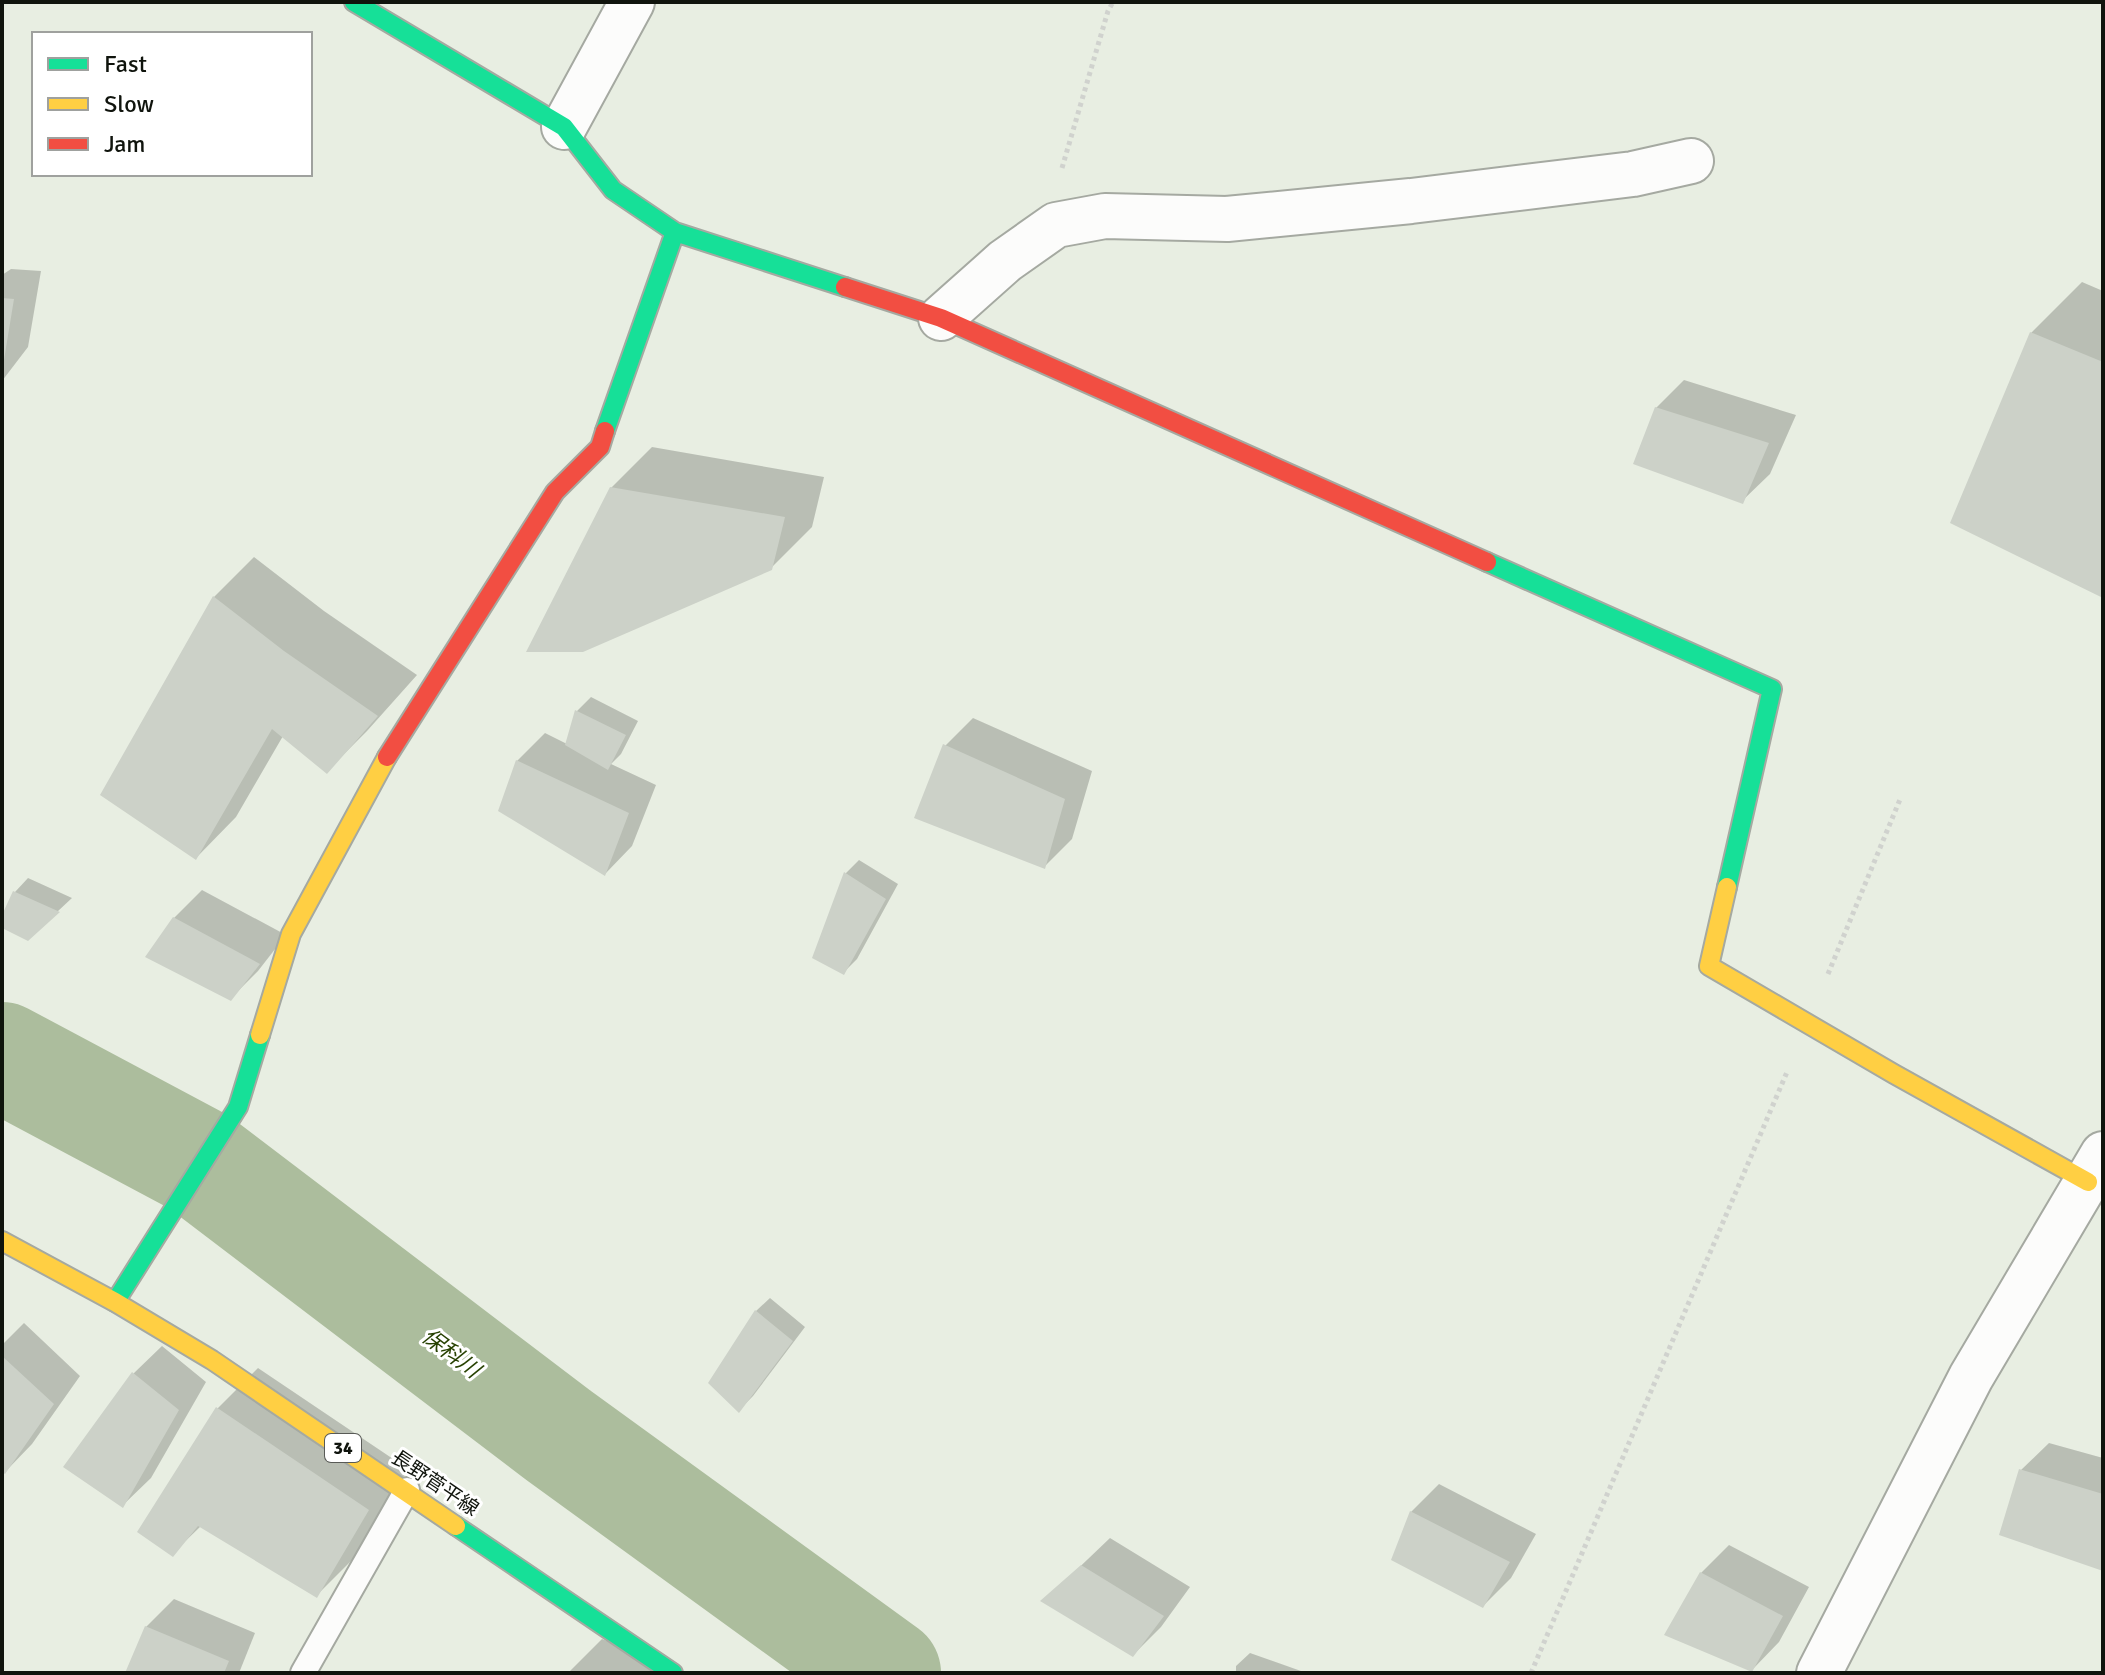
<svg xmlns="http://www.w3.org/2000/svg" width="2105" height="1675" font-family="Signika,'Noto Sans JP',sans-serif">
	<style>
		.shadow { fill: #0003 }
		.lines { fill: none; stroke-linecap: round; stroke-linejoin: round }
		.river { stroke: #acbd9d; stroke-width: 110 }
		.building { fill: #ccd1c8 }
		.lane-casing { stroke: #a5a9a1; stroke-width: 28 }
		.street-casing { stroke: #a5a9a1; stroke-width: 48 }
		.fast-casing { stroke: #a5a9a1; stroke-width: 22 }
		.slow-casing { stroke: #a5a9a1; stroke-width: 22 }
		.jam-casing { stroke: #a5a9a1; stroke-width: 22 }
		.path { stroke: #d0d2ce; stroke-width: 5; stroke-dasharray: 4 4; stroke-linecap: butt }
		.lane { stroke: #fcfcfb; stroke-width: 24 }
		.street { stroke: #fcfcfb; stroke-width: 44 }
		.fast { stroke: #16e098; stroke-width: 18 }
		.slow { stroke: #ffcf43; stroke-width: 18 }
		.jam { stroke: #f24e42; stroke-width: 18 }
		.labels { text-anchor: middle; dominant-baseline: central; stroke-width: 6; stroke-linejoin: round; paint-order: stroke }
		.shield { fill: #fff; stroke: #585a56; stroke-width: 2 }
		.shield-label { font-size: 18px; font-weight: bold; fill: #10140d }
		.street-label { font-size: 20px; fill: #10140d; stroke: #fff }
		.water-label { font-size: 22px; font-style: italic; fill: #284203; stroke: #fff }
	</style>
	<rect width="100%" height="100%" fill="#e8eee2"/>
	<!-- shadow -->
	<path class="shadow" d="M 11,269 L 41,271 L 28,347 L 2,381 L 2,275 Z
		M 2082,282 L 2103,291 L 2103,596 L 2031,333 Z
		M 1684,380 L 1796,415 L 1770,474 L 1742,501 L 1656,408 Z
		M 652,447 L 824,477 L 812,527 L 771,568 L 611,488 Z
		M 254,557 L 324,611 L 417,675 L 367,731 L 327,771 L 283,736 L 236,817 L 196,858 L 214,597 Z
		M 591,697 L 638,721 L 621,754 L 611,764 L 656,785 L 632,846 L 605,874 L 517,761 L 545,733 L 567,744 L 577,711 Z
		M 973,718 L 1092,771 L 1072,839 L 1044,867 L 945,746 Z
		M 859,860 L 898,884 L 857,959 L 844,972 L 846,873 Z
		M 28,878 L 72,898 L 28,939 L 2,925 L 2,920 L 15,892 Z
		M 202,890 L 286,935 L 258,971 L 230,999 L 174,918 Z
		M 770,1298 L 805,1327 L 753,1396 L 739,1410 L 756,1311 Z
		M 24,1323 L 80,1376 L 32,1444 L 5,1472 L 2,1470 L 2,1345 Z
		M 162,1346 L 206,1382 L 151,1478 L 123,1505 L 66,1467 L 134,1373 Z
		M 258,1368 L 408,1469 L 357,1555 L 316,1596 L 201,1526 L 172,1554 L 217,1409 Z
		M 2049,1443 L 2103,1458 L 2103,1569 L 2021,1470 Z
		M 1439,1484 L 1536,1534 L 1511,1578 L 1483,1606 L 1411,1512 Z
		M 1110,1538 L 1190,1587 L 1161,1627 L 1133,1655 L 1044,1601 Z
		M 1729,1545 L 1809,1587 L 1779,1642 L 1752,1670 L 1701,1573 Z
		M 174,1599 L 255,1633 L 239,1673 L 127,1673 L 146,1627 Z
		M 602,1639 L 687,1673 L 568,1673 Z
		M 1250,1653 L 1301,1671 L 1301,1673 L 1236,1673 L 1236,1666 Z"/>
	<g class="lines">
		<!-- river -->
		<path class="river" d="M 2,1057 L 199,1162 L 558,1435 L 886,1673"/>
	</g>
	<!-- building -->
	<path class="building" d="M 2,298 L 14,299 L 4,360 L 2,360 Z
		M 2030,332 L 2103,362 L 2103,598 L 1950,523 Z
		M 1655,407 L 1769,443 L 1743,504 L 1633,464 Z
		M 610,487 L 785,517 L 772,570 L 583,652 L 526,652 Z
		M 213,596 L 284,651 L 378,716 L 327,774 L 272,729 L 196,860 L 100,795 Z
		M 575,710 L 626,735 L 608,770 L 565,745 Z
		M 943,744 L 1065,799 L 1045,869 L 914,818 Z
		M 516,760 L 629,813 L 605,876 L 498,811 Z
		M 844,872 L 886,899 L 844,975 L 812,958 Z
		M 13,891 L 60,912 L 28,941 L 2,928 L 2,915 Z
		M 173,917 L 260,964 L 231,1001 L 145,957 Z
		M 755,1310 L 793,1341 L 739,1413 L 708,1383 Z
		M 2,1356 L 54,1404 L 5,1474 L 2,1472 Z
		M 132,1372 L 179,1410 L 123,1508 L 63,1467 Z
		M 216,1407 L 369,1510 L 317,1598 L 198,1526 L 173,1557 L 137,1532 Z
		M 2019,1469 L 2103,1494 L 2103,1571 L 1999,1535 Z
		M 1410,1511 L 1510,1562 L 1483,1608 L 1391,1560 Z
		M 1081,1565 L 1164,1616 L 1133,1657 L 1040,1601 Z
		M 1700,1572 L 1783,1616 L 1752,1672 L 1664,1635 Z
		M 145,1626 L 229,1661 L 224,1673 L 125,1673 Z"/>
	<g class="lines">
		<!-- lane casing -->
		<g class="lane-casing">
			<path id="lane" d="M 303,1673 L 407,1490"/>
		</g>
		<!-- street casing -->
		<g class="street-casing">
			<path id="street" d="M 564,127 L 632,2
				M 941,318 L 1005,261 L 1056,225 L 1105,216 L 1227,219 L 1411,201 L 1633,174 L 1691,161
				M 1819,1673 L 1971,1377 L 2103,1154"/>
		</g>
		<!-- fast casing -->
		<g class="fast-casing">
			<path id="fast" d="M 354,2 L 564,127 L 613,190 L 675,232 L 845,287
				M 605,431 L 675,232
				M 1487,562 L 1772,689 L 1727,887
				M 115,1302 L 238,1107 L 260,1035
				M 456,1526 L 673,1673"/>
		</g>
		<!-- slow casing -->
		<g class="slow-casing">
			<path id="slow" d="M 1727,887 L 1709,966 L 1894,1074 L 2088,1182
				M 260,1035 L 291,934 L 387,757
				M 2,1241 L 115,1302 L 212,1360 L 456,1526"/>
		</g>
		<!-- jam casing -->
		<g class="jam-casing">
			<path id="jam" d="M 845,287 L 941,318 L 1487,562
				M 387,757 L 555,492 L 600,447 L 605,431"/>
		</g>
		<!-- path -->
		<path class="path" d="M 1062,168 L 1108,11 L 1113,2
			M 1828,974 L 1901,797
			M 1531,1673 L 1787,1072"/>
		<!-- lane -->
		<use href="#lane" class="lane"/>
		<!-- street -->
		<use href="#street" class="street"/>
		<!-- fast -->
		<use href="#fast" class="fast"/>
		<!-- slow -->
		<use href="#slow" class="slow"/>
		<!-- jam -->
		<use href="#jam" class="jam"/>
	</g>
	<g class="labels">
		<!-- shield labels -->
		<rect class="shield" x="325" y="1434" width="36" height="28" rx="6"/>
		<g class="shield-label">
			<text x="343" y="1448">34</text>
		</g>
		<!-- street labels -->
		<g class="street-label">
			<text transform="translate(435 1483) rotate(34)">長野菅平線</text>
		</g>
		<!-- water labels -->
		<g class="water-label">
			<text transform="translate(451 1353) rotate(37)">保科川</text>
		</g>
	</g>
	<!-- border -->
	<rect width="2105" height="1675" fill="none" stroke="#10140d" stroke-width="8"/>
	<!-- legend -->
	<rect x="32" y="32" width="280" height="144" fill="#ffffff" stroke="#9fa19e" stroke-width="2"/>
	<rect x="48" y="58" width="40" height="12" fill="#16e098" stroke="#9fa19e" stroke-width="2"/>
	<text x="104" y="72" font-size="24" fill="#10140d">Fast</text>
	<rect x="48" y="98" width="40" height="12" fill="#ffcf43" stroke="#9fa19e" stroke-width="2"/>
	<text x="104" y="112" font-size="24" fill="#10140d">Slow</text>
	<rect x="48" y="138" width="40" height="12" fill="#f24e42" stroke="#9fa19e" stroke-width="2"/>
	<text x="104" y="152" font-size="24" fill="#10140d">Jam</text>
</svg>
